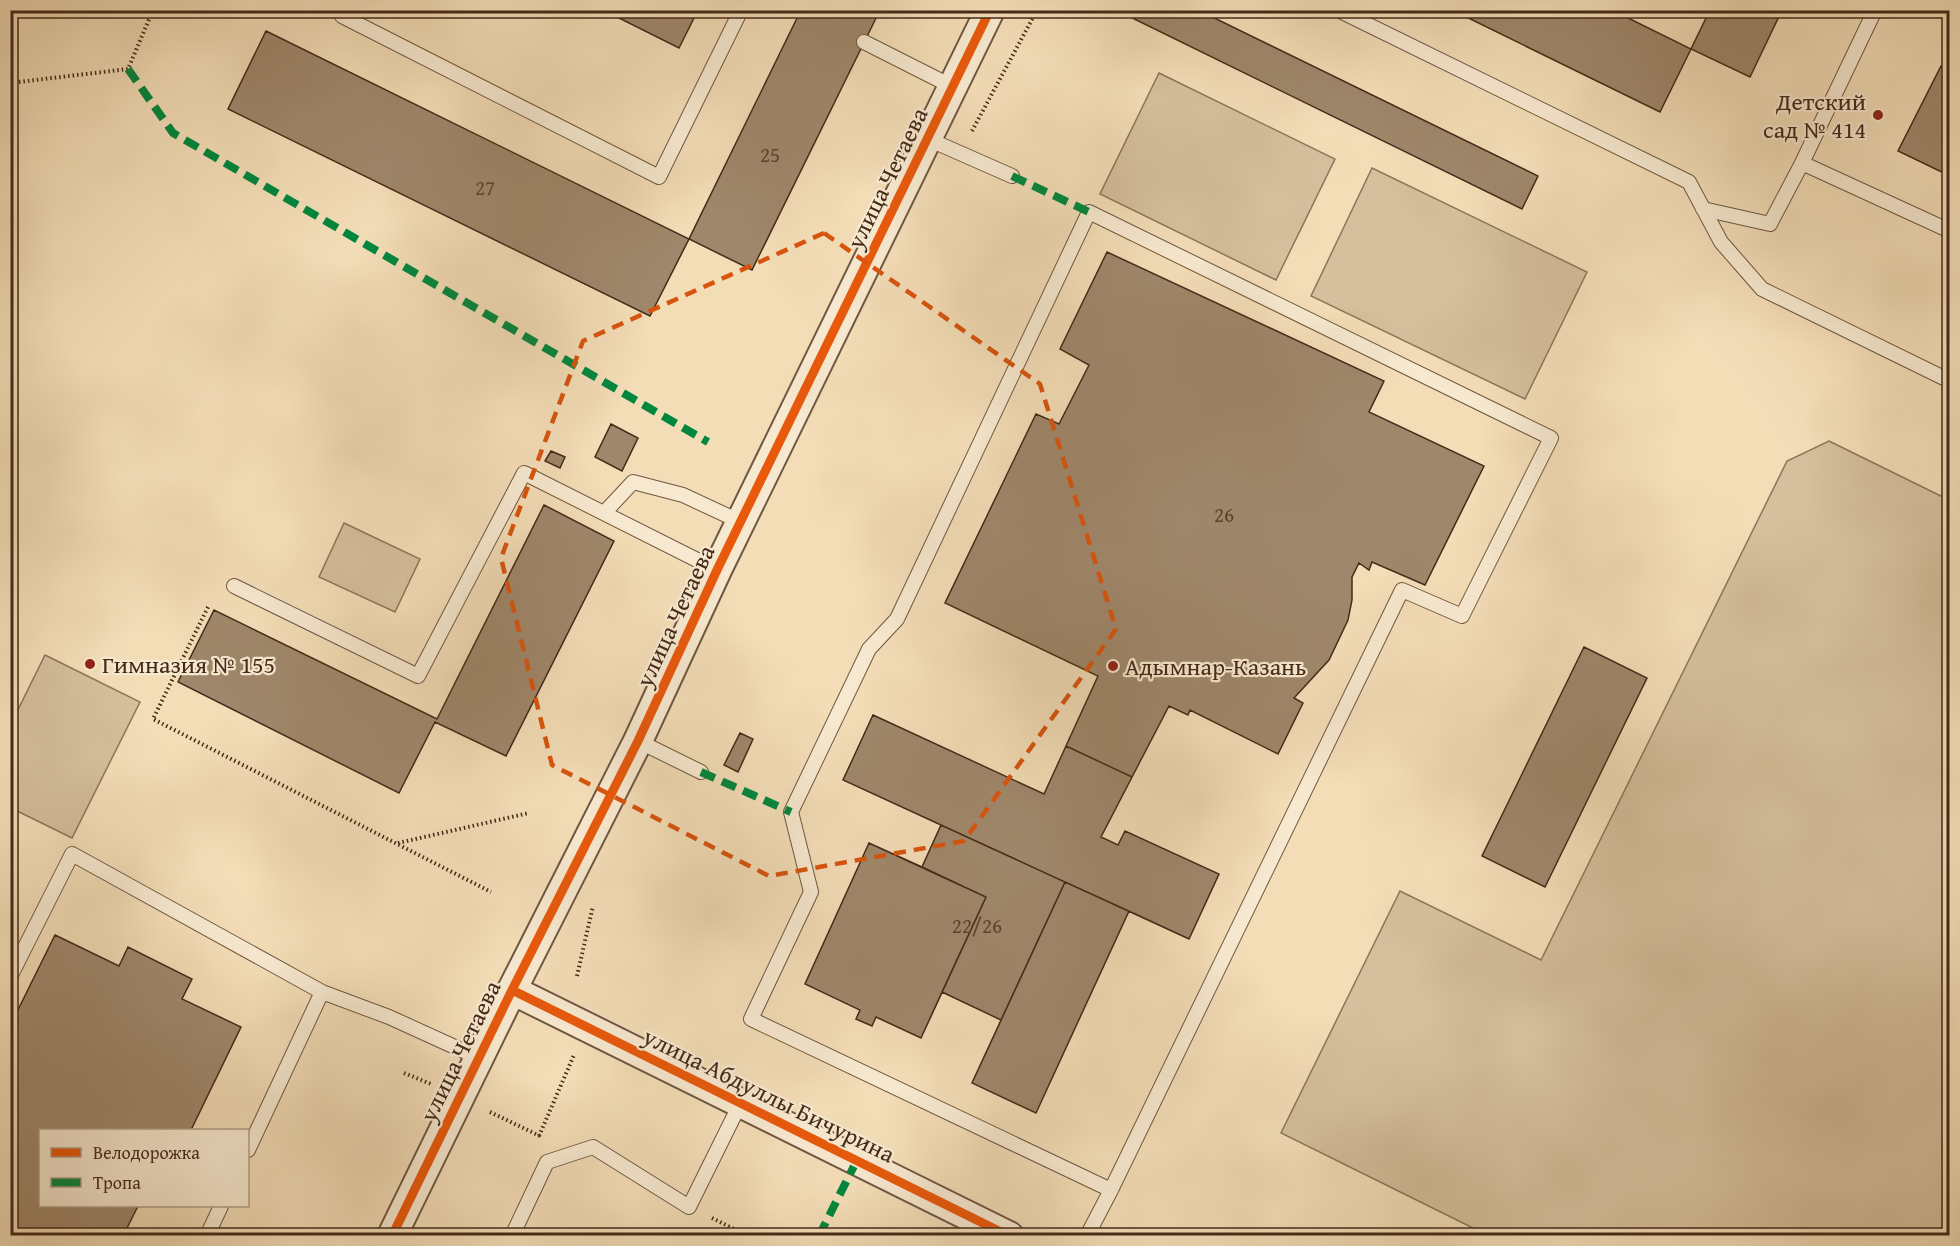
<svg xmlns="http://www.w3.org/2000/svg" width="1960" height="1246" font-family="'Gentium Book Plus',serif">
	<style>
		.green { fill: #d5bf9c; stroke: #8d745a; stroke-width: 1.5 }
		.building { fill: #9f876b; stroke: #452a18; stroke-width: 1.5 }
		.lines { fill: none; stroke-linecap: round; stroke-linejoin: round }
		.service-casing { stroke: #705740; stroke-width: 16 }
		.minor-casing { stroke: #705740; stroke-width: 32 }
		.path { stroke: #452a18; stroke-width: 4; stroke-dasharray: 1.5 3; stroke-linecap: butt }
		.service { stroke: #f7e9d0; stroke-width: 14 }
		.minor { stroke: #f7e9d0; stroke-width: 28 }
		.quiet { stroke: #00873e; stroke-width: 8; stroke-dasharray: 15 8; stroke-linecap: butt }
		.cycleway-casing { stroke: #f7e9d0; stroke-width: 13 }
		.cycleway { stroke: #e8590c; stroke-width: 9 }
		.marked { fill: none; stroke: #d8540d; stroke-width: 4.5; stroke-dasharray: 12 8; stroke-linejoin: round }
		.poi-dot { fill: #8f2418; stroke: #f7e9d0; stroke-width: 2 }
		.labels { text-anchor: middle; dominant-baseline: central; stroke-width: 4.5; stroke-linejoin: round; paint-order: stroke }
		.number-label { font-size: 21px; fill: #5c412d }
		.poi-label { font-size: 24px; fill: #452a18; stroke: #f7e9d0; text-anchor: start }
		.street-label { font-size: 24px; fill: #452a18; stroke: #f7e9d0 }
	</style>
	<rect width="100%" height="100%" fill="#f3ddb7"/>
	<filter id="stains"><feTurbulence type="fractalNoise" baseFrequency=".00333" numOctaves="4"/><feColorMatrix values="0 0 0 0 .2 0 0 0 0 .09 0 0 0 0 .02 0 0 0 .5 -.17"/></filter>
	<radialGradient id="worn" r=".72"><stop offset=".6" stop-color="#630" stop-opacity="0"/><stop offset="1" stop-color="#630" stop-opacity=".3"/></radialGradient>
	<!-- green -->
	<path class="green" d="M 1159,73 L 1335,159 L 1276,280 L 1100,194 Z
		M 1372,168 L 1587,272 L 1525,399 L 1311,296 Z
		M 1829,441 L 1949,500 L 1949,1235 L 1487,1235 L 1281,1133 L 1400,891 L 1541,960 L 1787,461 Z
		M 344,523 L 420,559 L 395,612 L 319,577 Z
		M 45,655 L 140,702 L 72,838 L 11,808 L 11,724 Z"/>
	<!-- building -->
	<path class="building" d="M 603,10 L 683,10 L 695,16 L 679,48 Z
		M 801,10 L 880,10 L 752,270 L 689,239 Z
		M 1116,10 L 1198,10 L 1538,176 L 1522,209 Z
		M 1452,10 L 1612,10 L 1691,49 L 1660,112 Z
		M 1710,10 L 1782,10 L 1750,77 L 1691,49 Z
		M 266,31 L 689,239 L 650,316 L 228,109 Z
		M 1941,66 L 1950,70 L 1950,176 L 1898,151 Z
		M 1107,252 L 1384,381 L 1369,412 L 1484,466 L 1425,585 L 1372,562 L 1369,570 L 1359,563 L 1352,577 L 1352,600 L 1348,620 L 1329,660 L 1294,698 L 1303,703 L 1278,754 L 1190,710 L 1188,715 L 1169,706 L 1132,777 L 1066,746 L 1098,676 L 945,603 L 1036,414 L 1059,424 L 1089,365 L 1060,349 Z
		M 611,424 L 638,438 L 622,471 L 595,457 Z
		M 551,451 L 565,457 L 560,468 L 545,461 Z
		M 544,505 L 614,541 L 506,756 L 435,722 L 399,793 L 178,682 L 214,610 L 437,719 Z
		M 1584,647 L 1647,678 L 1545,887 L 1482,856 Z
		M 873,715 L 1044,794 L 1066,746 L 1132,777 L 1101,837 L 1118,845 L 1125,831 L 1219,874 L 1189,939 L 1129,911 L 1036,1113 L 972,1083 L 1001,1020 L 942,992 L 921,1038 L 876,1017 L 872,1026 L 856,1019 L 860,1010 L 805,984 L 869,843 L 922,867 L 941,825 L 843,780 Z
		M 873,715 L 1044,794 L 1066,746 L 1132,777 L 1101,837 L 1118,845 L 1125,831 L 1219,874 L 1189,939 L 843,780 Z
		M 740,733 L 753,739 L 738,772 L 724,765 Z
		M 941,825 L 1065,882 L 1001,1020 L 942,992 L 986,897 L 922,867 Z
		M 869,843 L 986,897 L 921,1038 L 876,1017 L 872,1026 L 856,1019 L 860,1010 L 805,984 Z
		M 1065,882 L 1129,911 L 1036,1113 L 972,1083 Z
		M 55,935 L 119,966 L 128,947 L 192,979 L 182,999 L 241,1027 L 191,1130 L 40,1130 L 40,1206 L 138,1206 L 123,1236 L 10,1236 L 10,1026 Z"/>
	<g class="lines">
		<!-- service casing -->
		<g class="service-casing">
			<path id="service" d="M 344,10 L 342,16 L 659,177 L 741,10
				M 800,10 L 801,11
				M 1338,10 L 1689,182 L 1721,242 L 1762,289 L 1950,381
				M 1875,10 L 1802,163 L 1950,231
				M 864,42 L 953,87
				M 928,139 L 1012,176
				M 1703,209 L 1770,224 L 1802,163
				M 1089,212 L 1551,438 L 1462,616 L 1402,590 L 1111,1190 L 751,1019 L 811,892 L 791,812 L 869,649 L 897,619 Z
				M 604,513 L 633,482 L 683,495 L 741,522
				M 234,586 L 418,676 L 524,473 L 717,570
				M 638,741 L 701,772
				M 10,977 L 72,854 L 322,992 L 389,1017 L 479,1058
				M 248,1150 L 322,992
				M 207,1236 L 221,1206
				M 512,1236 L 547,1162 L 593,1147 L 689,1207 L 741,1102
				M 1087,1236 L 1111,1190"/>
		</g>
		<!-- minor casing -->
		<g class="minor-casing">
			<path id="minor" d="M 512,990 L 1009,1236
				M 392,1236 L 512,990 L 638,741 L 717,570 L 990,10"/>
		</g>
		<!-- path -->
		<path class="path" d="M 283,10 L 317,14
			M 10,83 L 128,69 L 153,10
			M 972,131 L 1037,10
			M 208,607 L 153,719 L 491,892
			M 398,843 L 529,813
			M 577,976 L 593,906
			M 404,1073 L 431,1084
			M 490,1112 L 542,1137
			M 539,1136 L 574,1055
			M 712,1218 L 748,1236"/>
		<!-- service -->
		<use href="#service" class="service"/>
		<!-- minor -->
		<use href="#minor" class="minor"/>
		<!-- quiet -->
		<path class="quiet" d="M 128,69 L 173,133 L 708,442
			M 1012,176 L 1089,212
			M 701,772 L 791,812
			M 819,1236 L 857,1160"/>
		<!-- cycleway casing -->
		<g class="cycleway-casing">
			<path id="cycleway" d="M 512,990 L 1009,1236
				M 392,1236 L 512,990 L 638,741 L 717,570 L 990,10"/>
		</g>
		<!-- cycleway -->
		<use href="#cycleway" class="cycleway"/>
	</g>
	<!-- marked area -->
	<path class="marked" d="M 824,233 L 1040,384 L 1116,629 L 964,841 L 769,876 L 552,765 L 501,558 L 583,341 Z"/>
	<!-- markers -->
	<g class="poi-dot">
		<circle cx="1878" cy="115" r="6"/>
		<circle cx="90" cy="664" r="6"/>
		<circle cx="1113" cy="666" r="6"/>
	</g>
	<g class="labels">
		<!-- number labels -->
		<g class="number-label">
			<text x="770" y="154">25</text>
			<text x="485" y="187">27</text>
			<text x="1224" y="514">26</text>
			<text x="977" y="925">22/26</text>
		</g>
		<!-- poi labels -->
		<g class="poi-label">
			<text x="1866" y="101" text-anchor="end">Детский<tspan x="1866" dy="28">сад № 414</tspan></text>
			<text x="102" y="664">Гимназия № 155</text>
			<text x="1125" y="666">Адымнар-Казань</text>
		</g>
		<!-- street labels -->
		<g class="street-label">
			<text transform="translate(887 178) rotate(-64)">улица Четаева</text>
			<text transform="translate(675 616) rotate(-65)">улица Четаева</text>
			<text transform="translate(460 1051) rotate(-64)">улица Четаева</text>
			<text transform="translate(769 1095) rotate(26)">улица Абдуллы Бичурина</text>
		</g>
	</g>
	<!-- margin -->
	<rect width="1960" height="1246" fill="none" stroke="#f3ddb7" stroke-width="36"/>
	<rect x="12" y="12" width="1936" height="1222" fill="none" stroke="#452a18" stroke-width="3"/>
	<rect x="18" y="18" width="1924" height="1210" fill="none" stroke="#452a18" stroke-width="1.5"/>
	<!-- legend -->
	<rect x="39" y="1129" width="210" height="78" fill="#f7e9d0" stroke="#b09d86" stroke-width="1.5"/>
	<rect x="51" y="1148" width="30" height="9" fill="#e8590c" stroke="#b09d86" stroke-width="1.5"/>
	<text x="93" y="1159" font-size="18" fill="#452a18">Велодорожка</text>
	<rect x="51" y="1178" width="30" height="9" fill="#00873e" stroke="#b09d86" stroke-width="1.5"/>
	<text x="93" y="1189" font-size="18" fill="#452a18">Тропа</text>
	<rect width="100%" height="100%" filter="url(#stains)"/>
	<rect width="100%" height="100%" fill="url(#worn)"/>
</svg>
